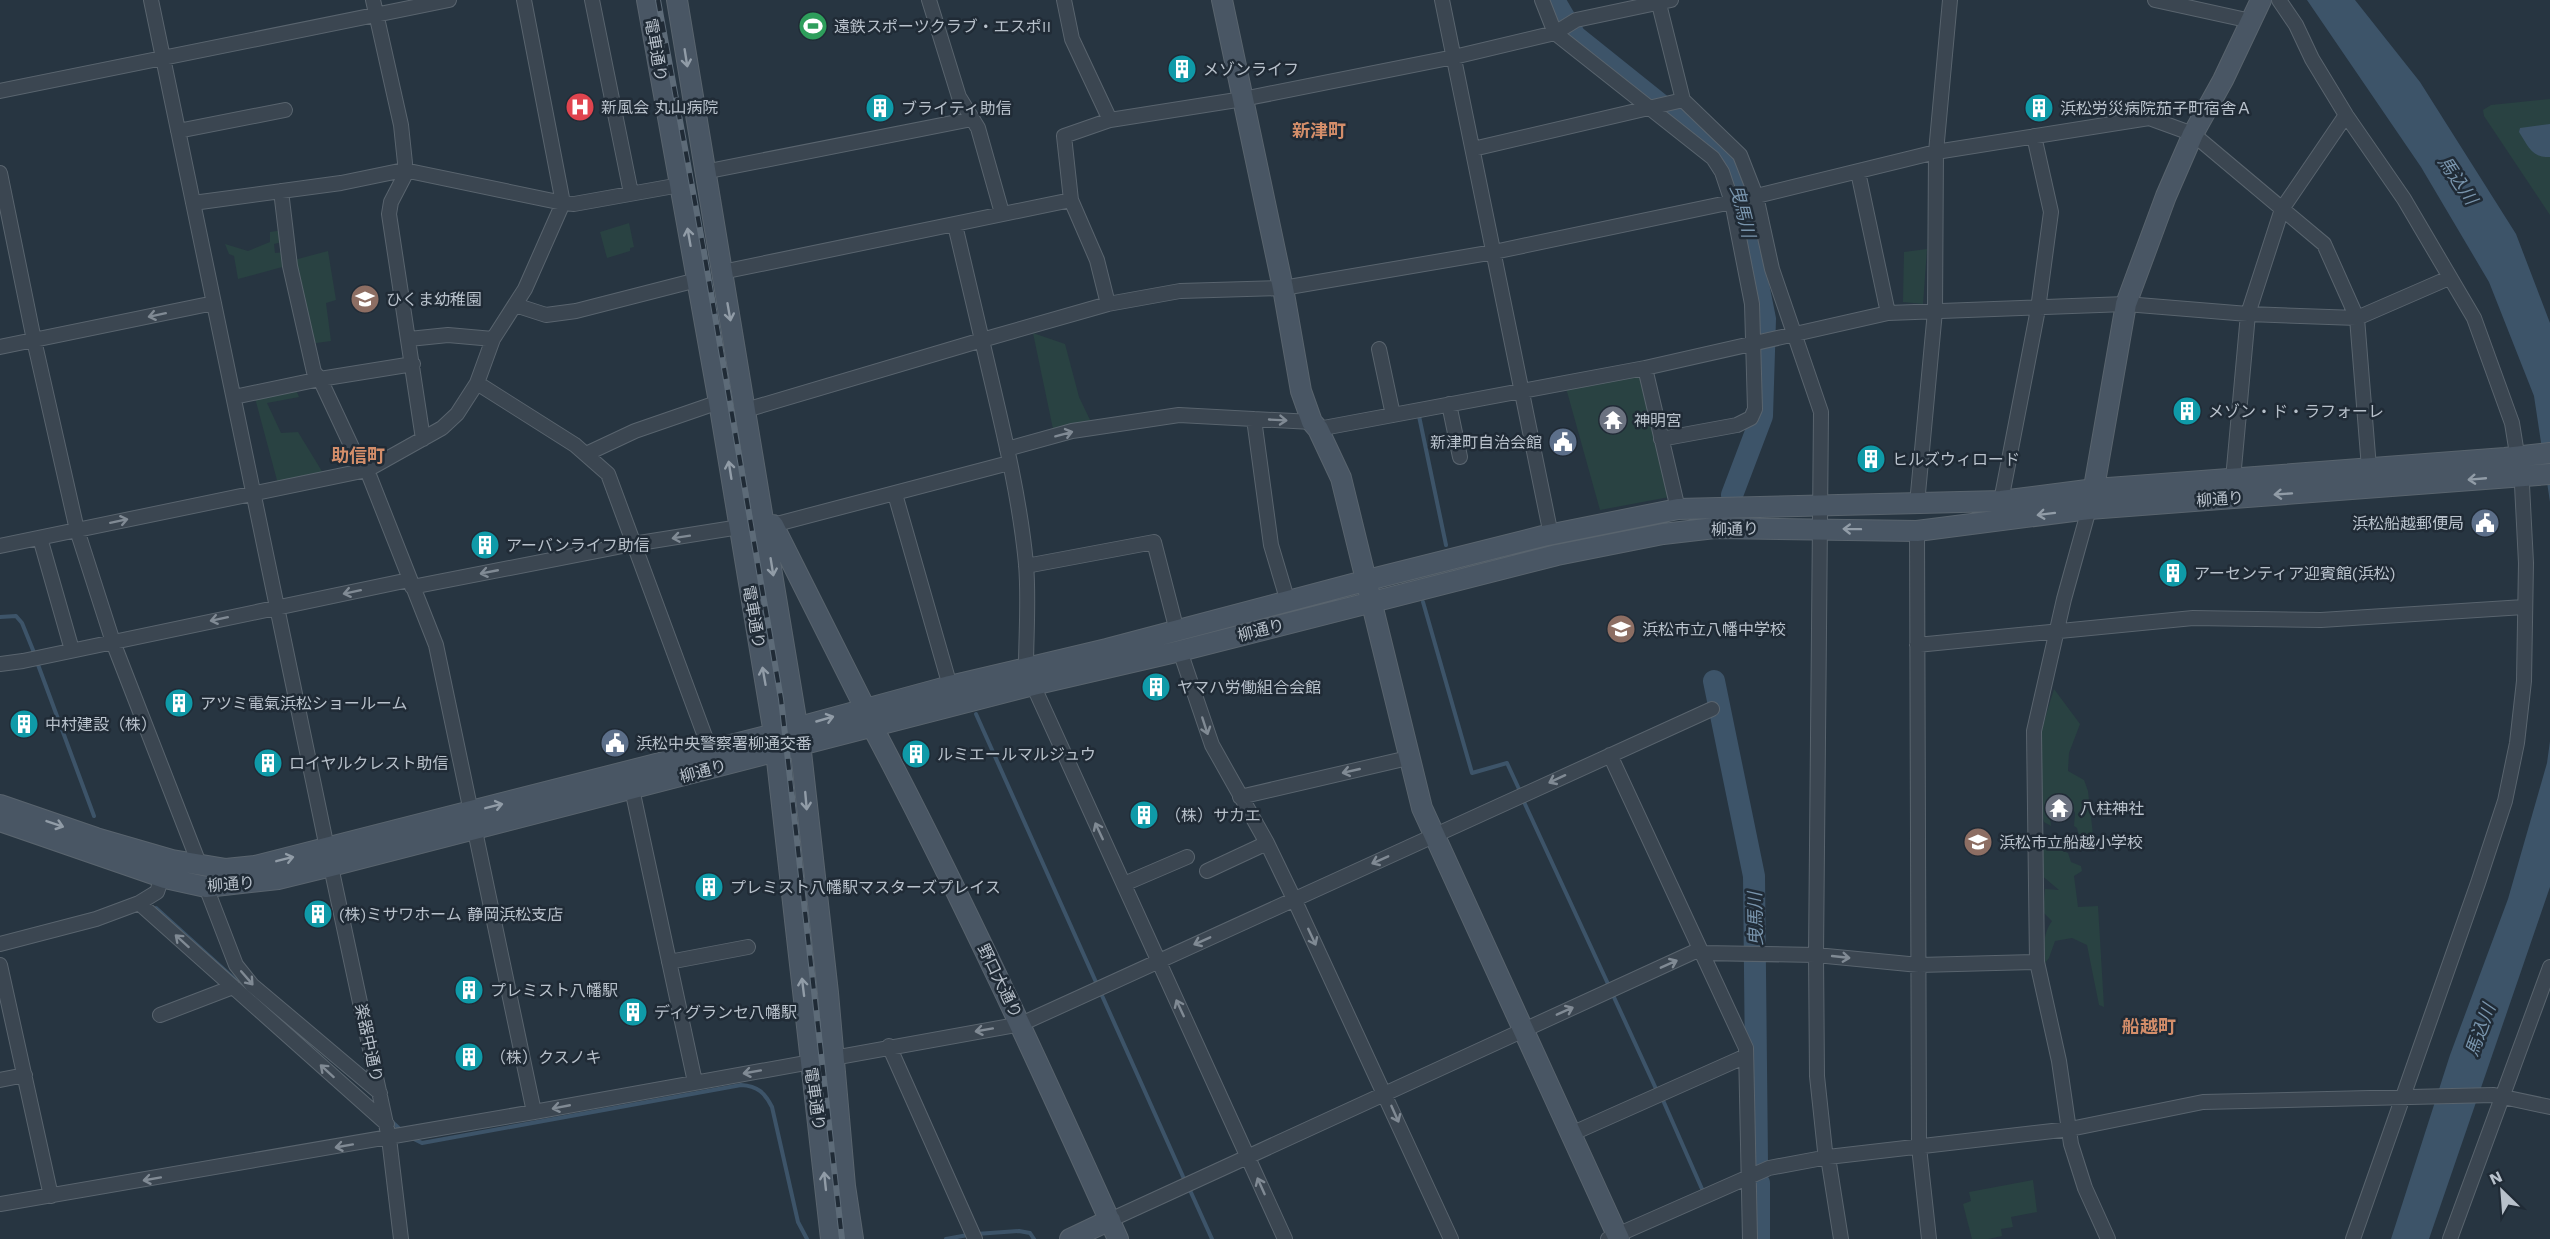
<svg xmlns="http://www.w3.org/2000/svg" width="2550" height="1239" font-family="'Work Sans','Noto Sans JP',sans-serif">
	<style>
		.green { fill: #294242 }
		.water { fill: #3d5469 }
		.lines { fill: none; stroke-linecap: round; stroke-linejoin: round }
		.stream { stroke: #3d5469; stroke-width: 4 }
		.river { stroke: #3d5469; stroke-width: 22 }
		.street-casing { stroke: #59646e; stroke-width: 16 }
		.secondary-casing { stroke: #59646e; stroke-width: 22 }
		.street { stroke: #3b4651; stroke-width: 14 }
		.secondary { stroke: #495664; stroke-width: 20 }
		.rail-casing { stroke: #5d6b78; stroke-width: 6 }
		.rail { stroke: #202b36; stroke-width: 4; stroke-dasharray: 11; stroke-linecap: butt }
		.oneway { stroke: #919ca7 }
		.oneway2 { stroke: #808a94 }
		.labels { text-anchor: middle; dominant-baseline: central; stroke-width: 5; stroke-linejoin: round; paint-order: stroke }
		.poi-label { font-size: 16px; fill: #b8c1cb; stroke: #202b36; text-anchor: start }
		.street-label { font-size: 16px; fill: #b8c1cb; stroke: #202b36 }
		.neighbourhood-label { font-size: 18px; font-weight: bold; fill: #d48e6a; stroke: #202b36 }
		.water-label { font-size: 18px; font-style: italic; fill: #7995ad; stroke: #202b36 }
	</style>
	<rect width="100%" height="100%" fill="#273541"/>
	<!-- green -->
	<path class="green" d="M 2550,99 L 2550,215 L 2484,116 L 2483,110 L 2491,105 Z
		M 629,223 L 634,247 L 630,248 L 630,251 L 607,258 L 600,232 Z
		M 283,230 L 282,242 L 274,244 L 275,253 L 285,252 L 286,266 L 238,279 L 234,256 L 229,254 L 225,244 L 248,251 L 270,242 L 270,232 Z
		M 1927,249 L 1923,304 L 1903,302 L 1904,252 Z
		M 328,251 L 336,300 L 326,303 L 331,341 L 309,344 L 294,260 Z
		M 1033,333 L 1065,344 L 1079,397 L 1091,422 L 1053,429 Z
		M 1641,373 L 1669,497 L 1600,510 L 1566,388 Z
		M 296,390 L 299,397 L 267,403 L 281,433 L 298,432 L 323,473 L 278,484 L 255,398 Z
		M 2054,689 L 2080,724 L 2069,753 L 2068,771 L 2084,780 L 2088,791 L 2095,852 L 2082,846 L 2077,828 L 2074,826 L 2075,813 L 2066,794 L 2055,796 L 2049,807 L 2051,826 L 2044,822 L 2038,803 L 2042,757 L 2041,731 Z
		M 2051,845 L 2068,853 L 2071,862 L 2081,866 L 2082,871 L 2074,876 L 2078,907 L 2098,906 L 2104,1007 L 2099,1005 L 2087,945 L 2072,938 L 2055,941 L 2049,958 L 2045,963 C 2043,949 2043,933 2052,921 L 2043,912 L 2045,889 L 2059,890 L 2040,874 L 2039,846 Z
		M 2033,1180 L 2037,1212 L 2011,1217 L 2013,1227 L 2001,1229 L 2002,1236 L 1988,1239 L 1972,1239 L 1963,1204 L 1971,1201 L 1969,1192 Z"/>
	<!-- water -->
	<path class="water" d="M 2307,0 L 2355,0 L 2420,82 L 2516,234 L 2550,323 L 2550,502 L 2534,396 L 2489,282 L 2421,167 Z
		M 2550,124 L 2550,157 C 2532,158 2528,146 2519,132 L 2520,128 Z
		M 2550,741 L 2550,887 L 2429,1239 L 2391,1239 L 2450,1055 L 2508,899 L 2547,763 Z"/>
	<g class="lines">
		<!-- stream -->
		<path class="stream" d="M 1419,416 L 1446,545
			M 1423,602 L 1472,773 L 1507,763 L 1519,789
			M 0,617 L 16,616 L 22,623 L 35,655
			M 37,662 L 94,816
			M 976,714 L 1185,1181
			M 1524,802 L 1609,986
			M 156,908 L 260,1002
			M 1612,993 L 1657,1091
			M 1662,1098 L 1702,1189
			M 390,1120 L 402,1131
			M 410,1137 L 422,1143 L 741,1085 C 758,1086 765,1093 772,1107 L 798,1222 L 807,1239
			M 1189,1188 L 1212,1239
			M 976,1234 L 1019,1231 L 1030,1233 L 1034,1239
			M 946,1239 L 968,1235"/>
		<!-- river -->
		<path class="river" d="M 1554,0 L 1575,36 L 1721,153 L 1732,170 L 1739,190 L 1765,319 L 1762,416 L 1732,495
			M 1714,681 L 1754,876 L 1757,1162
			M 1759,1183 L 1759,1239"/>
		<!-- street casing -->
		<g class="street-casing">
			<path id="street" d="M 151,0 L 327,848 L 389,1138 L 401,1239
				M 373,0 L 401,125 L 405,163 L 404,177 L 391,202 L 389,214 L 423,439
				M 592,0 L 631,193
				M 929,0 L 959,97 L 978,128 L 1002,213
				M 1064,0 L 1072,39 L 1110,120 L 1064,136 L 1071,200 L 1097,260 L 1108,304
				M 1442,0 L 1551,535
				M 1542,0 L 1555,33 L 1713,158 L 1722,172 L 1732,202 L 1752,304 L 1755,409 L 1751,418 L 1737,425 L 1661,439
				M 1658,0 L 1683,100 L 1740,155 L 1756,196 L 1772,269 L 1821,412 L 1816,955 L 1817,1076 L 1825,1151 L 1828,1157 L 1841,1239
				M 2155,0 L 2251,21
				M 2279,0 L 2296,25 L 2312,59 L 2346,115 L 2404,199 L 2474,318 L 2512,423 L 2522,485 L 2526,563 L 2524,681 L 2517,743 L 2505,801 L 2478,883 L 2353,1239
				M 0,91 L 449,0
				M 1110,120 L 1243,99 L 1454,57 L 1555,33 L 1576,20 L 1671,0
				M 178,131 L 285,110
				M 1473,149 L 1683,100
				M 704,172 L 972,119
				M 1858,172 L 1888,313
				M 0,173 L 34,340 L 77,530 L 113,642 L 200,866
				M 281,191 L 290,266 L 314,372 L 320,379 L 363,471
				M 193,203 L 341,183 L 404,170 L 563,203 L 574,204 L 680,185
				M 955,225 L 982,340 L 1108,304 L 1180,291 L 1283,288 L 1494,252 L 1732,202 L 1936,152 L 2149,118 L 2193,134 L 2324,244 L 2357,318 L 2369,468
				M 722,272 L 1071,200
				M 515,305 L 546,315 L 576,311 L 697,280
				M 409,339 L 448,335 L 493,339
				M 0,347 L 214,303
				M 1379,349 L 1393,415
				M 1645,368 L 1678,509
				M 477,383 L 575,445 L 608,474 L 710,750
				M 234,397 L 320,379 L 413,364
				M 1449,404 L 1460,457
				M 746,410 L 982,340 C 999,414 1019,489 1026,564 C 1029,599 1026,635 1026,669
				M 1254,419 L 1271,545 L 1288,602
				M 1318,429 L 1645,368 L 1888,313 L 2126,304 L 2248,314 L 2357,318 L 2449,278
				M 1007,449 L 1072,431 L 1179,415 L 1312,422
				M 586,454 L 635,431 L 719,402
				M 367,470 L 436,645 L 534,1112
				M 2233,479 L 2248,314 L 2282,209 L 2346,115
				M 895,494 L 950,686
				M 2001,501 L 2038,309 L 2051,212 L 2034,136
				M 1917,504 L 1935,311 L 1936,152 L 1950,0
				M 2089,509 L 2064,599 L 2034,731 L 2037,962 L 2059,1061 L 2071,1144 L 2085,1188 L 2108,1239
				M 1917,531 L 1919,1147 L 1929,1239
				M 40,538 L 72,650
				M 0,546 L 367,470 L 442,428 L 457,414 L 477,383 L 493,339 L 525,289 L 563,203 L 524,0
				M 1026,566 L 1154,542 L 1177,631
				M 412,587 L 633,544 L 765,523 L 773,525 L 1009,463
				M 1917,645 L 2193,618 L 2321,620 L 2524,607
				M 1180,651 L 1212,745 L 1267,843 L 1294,899 L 1451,1239
				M 0,664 L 23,661 L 409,580
				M 1033,685 L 1285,1239
				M 1610,755 L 1746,1048 L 1750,1239
				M 632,789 L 695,1082
				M 1240,797 L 1408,758
				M 1207,871 L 1267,843
				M 1124,884 L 1187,857
				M 206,887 L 236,965 L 252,985 L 380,1093
				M 139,903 L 387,1124
				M 0,944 L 96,919 L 139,903 L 157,892 L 162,877
				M 669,962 L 748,947
				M 0,965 L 51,1196
				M 160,1015 L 233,987
				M 889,1046 L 975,1239
				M 0,1080 L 25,1075
				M 1571,1134 L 1746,1056
				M 0,1204 L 534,1112 L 1021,1024 L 1712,709
				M 1110,1220 L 1696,951 L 1701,953 L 1816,955 L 1919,965 L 2037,962
				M 1608,1239 L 1769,1168 L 1828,1157 L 2070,1129 L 2203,1102 L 2494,1095 L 2550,1107
				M 2450,1239 L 2550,967"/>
		</g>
		<!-- secondary casing -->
		<g class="secondary-casing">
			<path id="secondary" d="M 647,0 L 719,402 L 774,734 L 831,1239
				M 677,0 L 800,743 L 828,993 L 845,1186 L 853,1239
				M 1222,0 L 1283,288 L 1301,391 L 1312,422 L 1318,429 L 1341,478 L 1422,808 L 1619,1239
				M 2092,499 L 2126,304 L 2166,196 L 2193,134 L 2223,80 L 2261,0
				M 773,525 L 865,708
				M 872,726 C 961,894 1040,1066 1118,1239
				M 0,805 L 96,838 L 172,860 L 226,869 L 255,866 L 774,734 L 950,686 L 1107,649 L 1368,580 L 1543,536 L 1678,509 L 2001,501 L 2095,489 L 2505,458 L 2550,453
				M 0,821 L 165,878 L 206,887 L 278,879 L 331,866 L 1033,685 L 1180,651 L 1557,555 L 1663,534 L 1715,528 L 1917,531 L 2089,509 L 2550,474
				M 1070,1239 L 1110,1220"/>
		</g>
		<!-- street -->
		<use href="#street" class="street"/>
		<!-- secondary -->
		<use href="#secondary" class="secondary"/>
		<!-- rail casing -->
		<g class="rail-casing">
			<path id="rail" d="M 658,0 L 703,246 L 781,699 L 842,1239"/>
		</g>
		<!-- rail -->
		<use href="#rail" class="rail"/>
	</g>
	<!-- one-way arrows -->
	<defs><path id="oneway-shaft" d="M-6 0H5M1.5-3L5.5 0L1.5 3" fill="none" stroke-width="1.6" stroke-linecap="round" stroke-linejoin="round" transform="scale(1.5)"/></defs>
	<g class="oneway">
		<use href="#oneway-shaft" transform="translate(686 58) rotate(81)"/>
		<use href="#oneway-shaft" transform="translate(689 237) rotate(-100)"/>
		<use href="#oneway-shaft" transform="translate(729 312) rotate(80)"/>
		<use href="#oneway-shaft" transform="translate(730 470) rotate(-99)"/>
		<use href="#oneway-shaft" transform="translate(2477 479) rotate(175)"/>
		<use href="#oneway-shaft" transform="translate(2283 494) rotate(176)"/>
		<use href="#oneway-shaft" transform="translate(2046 514) rotate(173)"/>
		<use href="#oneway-shaft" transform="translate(1852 529) rotate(-179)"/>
		<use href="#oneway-shaft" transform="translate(772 567) rotate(81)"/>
		<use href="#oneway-shaft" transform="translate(764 676) rotate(-100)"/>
		<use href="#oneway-shaft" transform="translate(825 719) rotate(-16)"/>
		<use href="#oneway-shaft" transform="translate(806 801) rotate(85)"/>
		<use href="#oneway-shaft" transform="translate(494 806) rotate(-14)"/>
		<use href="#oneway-shaft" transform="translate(55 824) rotate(19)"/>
		<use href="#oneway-shaft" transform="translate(285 859) rotate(-14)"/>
		<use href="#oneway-shaft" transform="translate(803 987) rotate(-97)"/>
		<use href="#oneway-shaft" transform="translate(825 1181) rotate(-96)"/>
	</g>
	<g class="oneway2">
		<use href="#oneway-shaft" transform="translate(157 315) rotate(168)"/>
		<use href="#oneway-shaft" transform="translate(1278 420) rotate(3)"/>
		<use href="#oneway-shaft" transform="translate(1064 434) rotate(-15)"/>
		<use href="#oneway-shaft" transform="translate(119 521) rotate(-12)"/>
		<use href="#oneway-shaft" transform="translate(681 537) rotate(171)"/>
		<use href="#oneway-shaft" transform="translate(489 572) rotate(169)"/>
		<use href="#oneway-shaft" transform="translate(352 592) rotate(168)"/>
		<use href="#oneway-shaft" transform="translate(219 619) rotate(168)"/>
		<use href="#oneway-shaft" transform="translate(1205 726) rotate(72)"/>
		<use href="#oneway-shaft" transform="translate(1351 771) rotate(167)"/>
		<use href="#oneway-shaft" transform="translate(1557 779) rotate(155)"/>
		<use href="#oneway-shaft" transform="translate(1099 831) rotate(-115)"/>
		<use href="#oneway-shaft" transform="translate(1380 860) rotate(156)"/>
		<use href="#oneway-shaft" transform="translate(1312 937) rotate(65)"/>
		<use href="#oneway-shaft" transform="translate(182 941) rotate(-138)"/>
		<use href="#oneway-shaft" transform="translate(1202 941) rotate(156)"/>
		<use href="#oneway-shaft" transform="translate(1841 957) rotate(6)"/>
		<use href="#oneway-shaft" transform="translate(1669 964) rotate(-24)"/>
		<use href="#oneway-shaft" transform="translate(247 978) rotate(49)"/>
		<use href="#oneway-shaft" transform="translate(1180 1008) rotate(-115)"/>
		<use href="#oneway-shaft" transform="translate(1565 1011) rotate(-24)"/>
		<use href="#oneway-shaft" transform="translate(984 1030) rotate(170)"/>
		<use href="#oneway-shaft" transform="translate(327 1071) rotate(-138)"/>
		<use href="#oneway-shaft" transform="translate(752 1072) rotate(170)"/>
		<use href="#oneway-shaft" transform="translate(561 1107) rotate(169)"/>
		<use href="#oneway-shaft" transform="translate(1395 1114) rotate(66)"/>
		<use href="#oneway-shaft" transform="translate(344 1146) rotate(170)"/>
		<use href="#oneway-shaft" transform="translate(152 1179) rotate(170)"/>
		<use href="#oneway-shaft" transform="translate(1261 1186) rotate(-114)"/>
	</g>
	<!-- icons -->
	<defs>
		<g id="stadium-disc" transform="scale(1.5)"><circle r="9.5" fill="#2e9e5b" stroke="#202b36"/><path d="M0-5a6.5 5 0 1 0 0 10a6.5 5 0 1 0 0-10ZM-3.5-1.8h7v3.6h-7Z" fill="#fff"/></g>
		<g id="building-disc" transform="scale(1.5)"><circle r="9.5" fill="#0f9aa8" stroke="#202b36"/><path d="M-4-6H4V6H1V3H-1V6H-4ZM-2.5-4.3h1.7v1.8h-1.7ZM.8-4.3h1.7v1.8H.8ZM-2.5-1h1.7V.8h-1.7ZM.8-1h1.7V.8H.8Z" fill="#fff"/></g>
		<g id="hospital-disc" transform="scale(1.5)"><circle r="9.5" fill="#e0444e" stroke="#202b36"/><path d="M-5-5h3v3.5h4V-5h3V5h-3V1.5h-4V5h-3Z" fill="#fff"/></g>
		<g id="school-disc" transform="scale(1.5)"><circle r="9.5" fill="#8d6e63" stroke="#202b36"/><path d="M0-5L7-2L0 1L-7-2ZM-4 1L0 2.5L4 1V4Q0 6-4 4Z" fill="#fff"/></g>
		<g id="temple-disc" transform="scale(1.5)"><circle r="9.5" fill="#6b7280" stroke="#202b36"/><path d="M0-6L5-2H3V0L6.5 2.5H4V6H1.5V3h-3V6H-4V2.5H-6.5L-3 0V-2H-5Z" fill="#fff"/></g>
		<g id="civic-disc" transform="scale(1.5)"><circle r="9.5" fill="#5c6f8a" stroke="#202b36"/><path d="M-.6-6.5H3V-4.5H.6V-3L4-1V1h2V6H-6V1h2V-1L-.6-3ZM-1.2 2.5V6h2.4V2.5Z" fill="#fff"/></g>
	</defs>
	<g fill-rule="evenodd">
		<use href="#stadium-disc" x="813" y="26"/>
		<use href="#building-disc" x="1182" y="69"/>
		<use href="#hospital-disc" x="580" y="107"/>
		<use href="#building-disc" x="880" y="108"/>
		<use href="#building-disc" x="2039" y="108"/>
		<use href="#school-disc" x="365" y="299"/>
		<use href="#building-disc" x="2187" y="411"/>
		<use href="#temple-disc" x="1613" y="420"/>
		<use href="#civic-disc" x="1563" y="442"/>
		<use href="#building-disc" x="1871" y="459"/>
		<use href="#civic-disc" x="2485" y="523"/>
		<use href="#building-disc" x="485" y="545"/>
		<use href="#building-disc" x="2173" y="573"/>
		<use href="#school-disc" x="1621" y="629"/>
		<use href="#building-disc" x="1156" y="687"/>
		<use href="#building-disc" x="179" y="703"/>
		<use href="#building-disc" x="24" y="724"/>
		<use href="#civic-disc" x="615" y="743"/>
		<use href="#building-disc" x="916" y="754"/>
		<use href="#building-disc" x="268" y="763"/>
		<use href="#temple-disc" x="2059" y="808"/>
		<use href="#building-disc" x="1144" y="815"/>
		<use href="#school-disc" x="1978" y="842"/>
		<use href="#building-disc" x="709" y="887"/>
		<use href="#building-disc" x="318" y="914"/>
		<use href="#building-disc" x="469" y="990"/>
		<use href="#building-disc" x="633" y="1012"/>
		<use href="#building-disc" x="469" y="1057"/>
	</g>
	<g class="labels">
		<!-- poi labels -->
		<g class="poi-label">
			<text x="834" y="26">遠鉄スポーツクラブ・エスポII</text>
			<text x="1203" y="69">メゾンライフ</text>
			<text x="601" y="107">新風会 丸山病院</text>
			<text x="901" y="108">ブライティ助信</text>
			<text x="2060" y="108">浜松労災病院茄子町宿舎Ａ</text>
			<text x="386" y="299">ひくま幼稚園</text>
			<text x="2208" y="411">メゾン・ド・ラフォーレ</text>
			<text x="1634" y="420">神明宮</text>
			<text x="1542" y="442" text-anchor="end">新津町自治会館</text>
			<text x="1892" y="459">ヒルズウィロード</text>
			<text x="2464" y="523" text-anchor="end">浜松船越郵便局</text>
			<text x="506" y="545">アーバンライフ助信</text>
			<text x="2194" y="573">アーセンティア迎賓館(浜松)</text>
			<text x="1642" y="629">浜松市立八幡中学校</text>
			<text x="1177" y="687">ヤマハ労働組合会館</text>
			<text x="200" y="703">アツミ電氣浜松ショールーム</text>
			<text x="45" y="724">中村建設（株）</text>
			<text x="636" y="743">浜松中央警察署柳通交番</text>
			<text x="937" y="754">ルミエールマルジュウ</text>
			<text x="289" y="763">ロイヤルクレスト助信</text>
			<text x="2080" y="808">八柱神社</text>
			<text x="1165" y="815">（株）サカエ</text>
			<text x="1999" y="842">浜松市立船越小学校</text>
			<text x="730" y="887">プレミスト八幡駅マスターズプレイス</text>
			<text x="339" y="914">(株)ミサワホーム 静岡浜松支店</text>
			<text x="490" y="990">プレミスト八幡駅</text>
			<text x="654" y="1012">ディグランセ八幡駅</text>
			<text x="490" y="1057">（株）クスノキ</text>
		</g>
		<!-- street labels -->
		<g class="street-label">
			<text transform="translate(656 50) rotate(80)">電車通り</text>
			<text transform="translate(2220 499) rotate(-4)">柳通り</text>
			<text transform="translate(1735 529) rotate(-1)">柳通り</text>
			<text transform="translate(754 617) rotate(80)">電車通り</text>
			<text transform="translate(1261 630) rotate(-14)">柳通り</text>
			<text transform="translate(703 771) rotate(-15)">柳通り</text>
			<text transform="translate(231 884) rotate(-4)">柳通り</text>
			<text transform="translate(1000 981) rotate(64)">野口大通り</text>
			<text transform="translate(369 1043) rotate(78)">楽器中通り</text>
			<text transform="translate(815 1099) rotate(82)">電車通り</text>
		</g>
		<!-- neighbourhood labels -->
		<g class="neighbourhood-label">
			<text x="1319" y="130">新津町</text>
			<text x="358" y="455">助信町</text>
			<text x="2149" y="1026">船越町</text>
		</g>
		<!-- water labels -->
		<g class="water-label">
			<text transform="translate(2458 180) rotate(56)">馬込川</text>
			<text transform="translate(1743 211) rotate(76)">曳馬川</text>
			<text transform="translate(1755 919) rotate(-91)">曳馬川</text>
			<text transform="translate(2480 1030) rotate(-70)">馬込川</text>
		</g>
	</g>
	<!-- north arrow -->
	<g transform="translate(2502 1191) rotate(335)" stroke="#202b36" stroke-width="4.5" paint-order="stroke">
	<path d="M0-4.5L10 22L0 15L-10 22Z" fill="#b8c1cb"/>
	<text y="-9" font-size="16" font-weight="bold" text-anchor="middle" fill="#b8c1cb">N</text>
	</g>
</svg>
